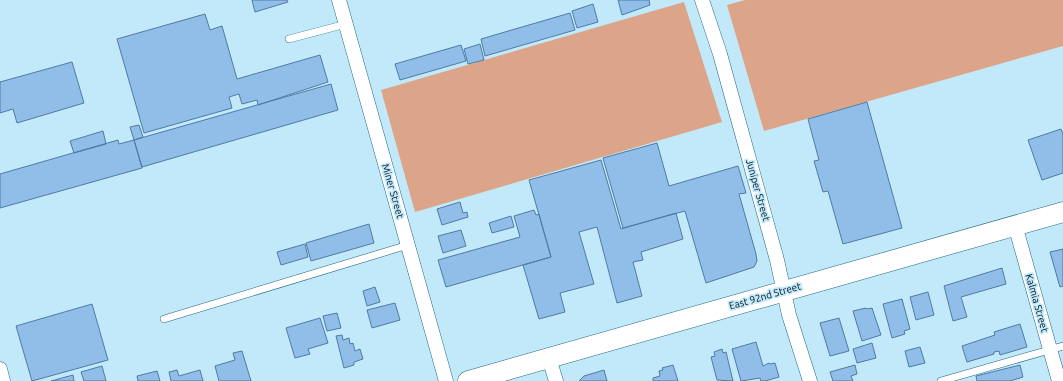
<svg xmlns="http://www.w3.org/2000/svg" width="1063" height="381" font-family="Ubuntu,sans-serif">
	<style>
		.green { fill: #dca58a }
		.building { fill: #90bee9; stroke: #4f7ba3 }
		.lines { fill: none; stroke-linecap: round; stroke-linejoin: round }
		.lane-casing { stroke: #216780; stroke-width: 8 }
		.street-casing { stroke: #216780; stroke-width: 15 }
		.secondary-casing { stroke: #216780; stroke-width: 21 }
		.lane { stroke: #fff; stroke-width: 7 }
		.street { stroke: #fff; stroke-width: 14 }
		.secondary { stroke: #fff; stroke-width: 20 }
		.labels { text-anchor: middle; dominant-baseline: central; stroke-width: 3.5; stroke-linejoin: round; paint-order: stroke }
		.street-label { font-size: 10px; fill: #00121c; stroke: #c2e9fa }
	</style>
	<rect width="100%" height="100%" fill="#c2e9fa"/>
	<!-- green -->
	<path class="green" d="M 745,0 L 1063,0 L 1063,46 L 764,131 L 727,5 Z
		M 684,2 L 722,122 L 415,212 L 381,90 Z"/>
	<!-- building -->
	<path class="building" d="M 252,0 L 287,0 L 288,2 L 255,12 Z
		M 618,0 L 649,0 L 650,5 L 622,15 Z
		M 593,4 L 598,22 L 577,28 L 572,11 Z
		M 570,13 L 575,30 L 485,56 L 481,39 Z
		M 205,14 L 210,30 L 222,26 L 237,79 L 320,55 L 328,82 L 258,105 L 257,100 L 242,104 L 239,94 L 229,97 L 232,108 L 144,133 L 117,39 Z
		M 480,44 L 484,60 L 468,64 L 464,49 Z
		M 461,45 L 466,61 L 400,80 L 395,64 Z
		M 72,62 L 84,103 L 17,123 L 13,109 L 0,113 L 0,82 Z
		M 331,84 L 338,110 L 142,167 L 134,140 Z
		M 867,102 L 902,228 L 843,244 L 828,191 L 823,192 L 814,161 L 819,160 L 808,119 Z
		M 139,125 L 143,137 L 134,140 L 130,127 Z
		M 1061,129 L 1063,134 L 1063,173 L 1042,180 L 1028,140 Z
		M 103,131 L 106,144 L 74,153 L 70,141 Z
		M 118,140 L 119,144 L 134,140 L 142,168 L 0,208 L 0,174 Z
		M 657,143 L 669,186 L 738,166 L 746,193 L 739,194 L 756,254 L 757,261 L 754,267 L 706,283 L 685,211 L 623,228 L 603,158 Z
		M 601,160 L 621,229 L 676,213 L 683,239 L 641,252 L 643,260 L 633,262 L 642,296 L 617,303 L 597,227 L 579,232 L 594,284 L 560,293 L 565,312 L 539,319 L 523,265 L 551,257 L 529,180 Z
		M 460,202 L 463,213 L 467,212 L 468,217 L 442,225 L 437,209 Z
		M 534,210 L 536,215 L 539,214 L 551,257 L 446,287 L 438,260 L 520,237 L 514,216 Z
		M 511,216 L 514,227 L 492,233 L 489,223 Z
		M 369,224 L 374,243 L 311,261 L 306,243 Z
		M 461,230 L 466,246 L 443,253 L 438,236 Z
		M 305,244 L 308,257 L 281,265 L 277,252 Z
		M 1063,249 L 1063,286 L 1060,287 L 1050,252 Z
		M 1002,268 L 1006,284 L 961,297 L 967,317 L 953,321 L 944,286 Z
		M 375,287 L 380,302 L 367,306 L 363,291 Z
		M 928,292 L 934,315 L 916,320 L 910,297 Z
		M 902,299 L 910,329 L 904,331 L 905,334 L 892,338 L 883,304 Z
		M 395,303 L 400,320 L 372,328 L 367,310 Z
		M 92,304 L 108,360 L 32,381 L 16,326 Z
		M 866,308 L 867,309 L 872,308 L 881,335 L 862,341 L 853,311 Z
		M 337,313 L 341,328 L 327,331 L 323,316 Z
		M 320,318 L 328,343 L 308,349 L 310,354 L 295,358 L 286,328 Z
		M 839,318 L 849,351 L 830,356 L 820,323 Z
		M 1020,324 L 1027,347 L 1000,355 L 999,351 L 994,352 L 994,354 L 967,362 L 962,346 L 995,335 L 994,332 Z
		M 342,335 L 343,340 L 349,338 L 350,344 L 353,343 L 355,351 L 360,349 L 363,359 L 354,362 L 354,365 L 344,368 L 336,336 Z
		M 756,342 L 763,366 L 769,363 L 770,364 L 775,363 L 779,377 L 765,381 L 761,381 L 760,378 L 741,381 L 732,349 Z
		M 872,343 L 876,358 L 857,363 L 853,349 Z
		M 920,347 L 925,363 L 909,367 L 905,351 Z
		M 722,349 L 723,353 L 726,352 L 733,381 L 717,380 L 711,357 L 715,356 L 714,352 Z
		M 242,351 L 251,381 L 219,381 L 215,366 L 235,360 L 233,353 Z
		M 673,365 L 678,381 L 653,381 L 653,378 L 660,376 L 659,371 L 663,370 L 662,368 Z
		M 855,365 L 857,374 L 851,376 L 853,381 L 833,381 L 830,372 Z
		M 1020,365 L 1023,377 L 1010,381 L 977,381 L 976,376 Z
		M 102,366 L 106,381 L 84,381 L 81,372 Z
		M 177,370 L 179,376 L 200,370 L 203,381 L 171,381 L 169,372 Z
		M 604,370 L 607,381 L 579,381 L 584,376 Z
		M 157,371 L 160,381 L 138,381 L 137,376 Z
		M 73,375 L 74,381 L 51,381 Z"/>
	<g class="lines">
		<!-- lane casing -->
		<g class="lane-casing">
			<path id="lane" d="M 289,39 L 346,24
				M 164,319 L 408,245
				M 941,381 L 1063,346"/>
		</g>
		<!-- street casing -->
		<g class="street-casing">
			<path id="street" d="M 339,0 L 446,381
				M 702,0 L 720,54 L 777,260 L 789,315 L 810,381
				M 1015,225 L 1059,381
				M 549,358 L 556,381
				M 0,369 L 3,381"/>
		</g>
		<!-- secondary casing -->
		<g class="secondary-casing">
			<path id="secondary" d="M 468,381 L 1063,212"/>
		</g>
		<!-- lane -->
		<use href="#lane" class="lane"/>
		<!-- street -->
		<use href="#street" class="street"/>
		<!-- secondary -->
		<use href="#secondary" class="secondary"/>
	</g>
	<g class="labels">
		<!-- street labels -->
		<g class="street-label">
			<text transform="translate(758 190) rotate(74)">Juniper Street</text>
			<text transform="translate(393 191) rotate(74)">Miner Street</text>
			<text transform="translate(765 296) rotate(-16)">East 92nd Street</text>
			<text transform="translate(1037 303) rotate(74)">Kalmia Street</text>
		</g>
	</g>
</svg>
